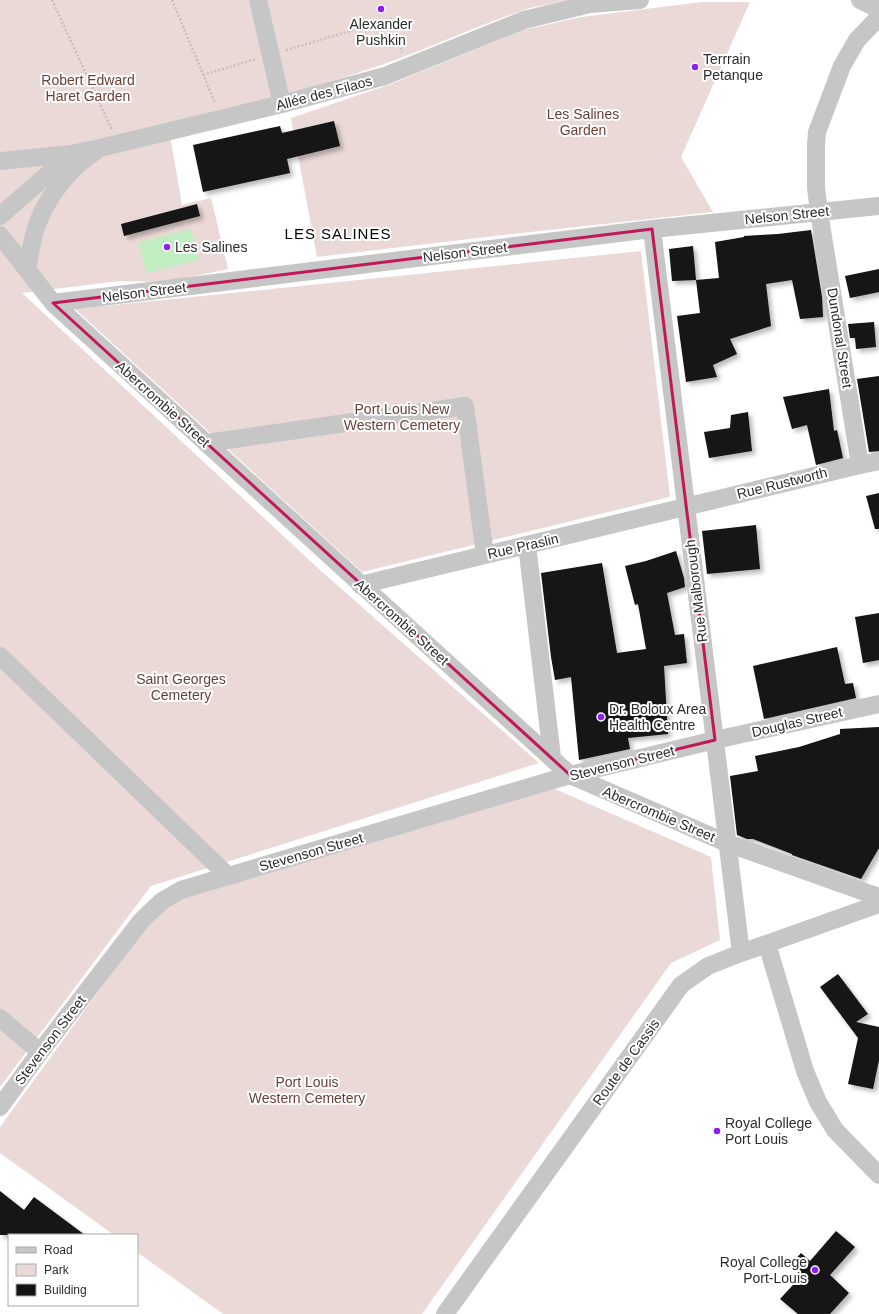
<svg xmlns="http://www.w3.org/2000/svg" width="879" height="1314" font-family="Helvetica,sans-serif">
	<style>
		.green { fill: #ebd9d7 }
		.water { fill: #c1edc2 }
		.building { fill: #131313; filter: url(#shadow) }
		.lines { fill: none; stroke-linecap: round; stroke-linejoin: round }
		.path { stroke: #c0c0c0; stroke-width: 2.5; stroke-dasharray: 2 2; stroke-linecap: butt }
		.minor { stroke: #c6c6c6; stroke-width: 18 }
		.marked { fill: none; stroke: #c2185b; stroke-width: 3; stroke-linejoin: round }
		.poi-dot { fill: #921df4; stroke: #fff; stroke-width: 1.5 }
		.labels { text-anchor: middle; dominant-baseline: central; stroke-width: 4; stroke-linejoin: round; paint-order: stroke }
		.poi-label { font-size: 14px; fill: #2c2c2c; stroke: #fff; text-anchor: start }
		.park-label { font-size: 14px; fill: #6b3e36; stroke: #fff }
		.street-label { font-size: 14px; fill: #2c2c2c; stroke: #fff }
		.neighbourhood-label { font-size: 15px; letter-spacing: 1px; fill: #000; stroke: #fff }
	</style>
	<defs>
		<filter id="shadow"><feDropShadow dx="3.5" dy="3.5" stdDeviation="2" flood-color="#0004"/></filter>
	</defs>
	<rect width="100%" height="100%" fill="#fff"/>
	<!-- green -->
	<path class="green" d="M 0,0 L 569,0 C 556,3 543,5 530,8 C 480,24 433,47 384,64 C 313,89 241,106 168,124 L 182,205 L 211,198 L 228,269 L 167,282 L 120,281 L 22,293 L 320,570 L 539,763 L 151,886 L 0,1087 Z
		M 702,2 L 750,2 L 681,157 L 713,212 L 495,236 L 317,257 L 291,118 L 391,84 L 523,30 L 581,17 Z
		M 641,251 L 670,497 L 362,572 L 75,309 Z
		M 555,789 L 711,857 L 720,940 L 671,963 L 422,1314 L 223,1314 L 137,1252 L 137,1235 L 114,1235 L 0,1153 L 0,1127 L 166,898 Z"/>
	<!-- water -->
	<path class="water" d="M 191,229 L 199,260 L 146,273 L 139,242 Z"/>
	<!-- building -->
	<path class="building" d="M 334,121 L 340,146 L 287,159 L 290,173 L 203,192 L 193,145 L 280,126 L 282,133 Z
		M 197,204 L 200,216 L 124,236 L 121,224 Z
		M 811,230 L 822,297 L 823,317 L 800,319 L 792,280 L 766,284 L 771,326 L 730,339 L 737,354 L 713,365 L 717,377 L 686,382 L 677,316 L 700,313 L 696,280 L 719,278 L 715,242 L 744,237 L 744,236 L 778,234 Z
		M 693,246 L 696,280 L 672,281 L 669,249 Z
		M 879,269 L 879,292 L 850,298 L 845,276 Z
		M 874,322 L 876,347 L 856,349 L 855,338 L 850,338 L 848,324 Z
		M 879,376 L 879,451 L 869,452 L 857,379 Z
		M 829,389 L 834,431 L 837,430 L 843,458 L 816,465 L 807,425 L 792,429 L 783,397 Z
		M 748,412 L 752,451 L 709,458 L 704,432 L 730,428 L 731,415 Z
		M 879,493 L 879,529 L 875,529 L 866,496 Z
		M 756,525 L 760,569 L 707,574 L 702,531 Z
		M 676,551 L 684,578 L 685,587 L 667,593 L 675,635 L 684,634 L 687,663 L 664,666 L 668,734 L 628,738 L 630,749 L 579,760 L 571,677 L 555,680 L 551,657 L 541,573 L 602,563 L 617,653 L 646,649 L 638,604 L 635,605 L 625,566 L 646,561 Z
		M 879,613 L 879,660 L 863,663 L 855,617 Z
		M 837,647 L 845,684 L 853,683 L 856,698 L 764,719 L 753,666 Z
		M 879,727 L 879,848 L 861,879 L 792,855 L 792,854 L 753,839 L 747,839 L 737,835 L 730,776 L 758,771 L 755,756 L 799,747 L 840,734 L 840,729 Z
		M 838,974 L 868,1014 L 856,1022 L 879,1027 L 879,1060 L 873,1089 L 848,1084 L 858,1038 L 820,987 Z
		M 0,1191 L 24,1210 L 34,1197 L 85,1235 L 0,1235 Z
		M 836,1231 L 855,1247 L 830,1275 L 849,1293 L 830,1314 L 798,1314 L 780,1299 L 802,1275 L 790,1265 L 801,1253 L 810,1261 Z"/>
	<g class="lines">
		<!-- path -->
		<path class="path" d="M 52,0 L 112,130
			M 172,0 L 215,103
			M 286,50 L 391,19 L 402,53
			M 203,75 L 256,59"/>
		<!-- minor -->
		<path class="minor" d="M 258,0 L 282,104
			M 860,0 L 879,9
			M 0,161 L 71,154 L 100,148 L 282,104 L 385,76 L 524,20 L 590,4 L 640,0
			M 0,216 L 71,154
			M 652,229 L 741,953
			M 0,235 L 53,303 L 570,775 L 727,843 L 879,897
			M 27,270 C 30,254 32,237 38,222 C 49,194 71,167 96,151
			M 53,303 L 652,229 L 879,206
			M 206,443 L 465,406 L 485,555
			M 860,465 L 819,212 L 816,188 L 816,145 L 817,132 L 842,66 L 857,40 L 879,17
			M 527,545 L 552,757
			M 360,585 L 860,465 L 879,461
			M 0,656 L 228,876
			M 767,944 L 805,1071 L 818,1102 L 835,1130 L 879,1175
			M 0,1018 L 40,1052
			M 0,1107 L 40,1052 L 141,921 L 162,901 L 181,890 L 570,775 L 715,740 L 879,704
			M 445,1314 L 681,985 L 708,966 L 741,953 L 879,904"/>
	</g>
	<!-- marked area -->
	<path class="marked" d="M 652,229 L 715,740 L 570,775 L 53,303 Z"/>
	<!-- markers -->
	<g class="poi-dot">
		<circle cx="381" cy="9" r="4"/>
		<circle cx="695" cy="67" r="4"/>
		<circle cx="167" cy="247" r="4"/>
		<circle cx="601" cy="717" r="4"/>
		<circle cx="717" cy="1131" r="4"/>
		<circle cx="815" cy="1270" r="4"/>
	</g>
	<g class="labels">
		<!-- poi labels -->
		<g class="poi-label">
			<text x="381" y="24" text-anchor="middle">Alexander<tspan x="381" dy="16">Pushkin</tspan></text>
			<text x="703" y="59">Terrrain<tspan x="703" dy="16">Petanque</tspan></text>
			<text x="175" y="247">Les Salines</text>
			<text x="609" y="709">Dr. Boloux Area<tspan x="609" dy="16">Health Centre</tspan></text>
			<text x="725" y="1123">Royal College<tspan x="725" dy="16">Port Louis</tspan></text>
			<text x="807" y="1262" text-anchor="end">Royal College<tspan x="807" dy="16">Port-Louis</tspan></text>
		</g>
		<!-- park labels -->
		<g class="park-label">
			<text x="88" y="80">Robert Edward<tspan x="88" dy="16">Haret Garden</tspan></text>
			<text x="583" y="114">Les Salines<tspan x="583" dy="16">Garden</tspan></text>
			<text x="402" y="409">Port Louis New<tspan x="402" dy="16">Western Cemetery</tspan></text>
			<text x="181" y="679">Saint Georges<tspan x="181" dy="16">Cemetery</tspan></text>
			<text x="307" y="1082">Port Louis<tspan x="307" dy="16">Western Cemetery</tspan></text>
		</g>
		<!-- street labels -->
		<g class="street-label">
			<text transform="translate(324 93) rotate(-15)">Allée des Filaos</text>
			<text transform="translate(787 215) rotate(-6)">Nelson Street</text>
			<text transform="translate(465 252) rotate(-7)">Nelson Street</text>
			<text transform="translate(144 292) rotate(-7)">Nelson Street</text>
			<text transform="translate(840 338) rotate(81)">Dundonal Street</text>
			<text transform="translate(163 404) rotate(42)">Abercrombie Street</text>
			<text transform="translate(782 483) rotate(-14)">Rue Rustworth</text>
			<text transform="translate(523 546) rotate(-13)">Rue Praslin</text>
			<text transform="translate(696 591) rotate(-97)">Rue Malborough</text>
			<text transform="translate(402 622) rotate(42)">Abercrombie Street</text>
			<text transform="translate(797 722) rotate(-13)">Douglas Street</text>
			<text transform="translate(622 763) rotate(-14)">Stevenson Street</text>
			<text transform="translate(659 814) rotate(23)">Abercrombie Street</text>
			<text transform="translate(311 852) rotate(-16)">Stevenson Street</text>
			<text transform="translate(50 1040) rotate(-53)">Stevenson Street</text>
			<text transform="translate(626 1062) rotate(-54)">Route de Cassis</text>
		</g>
		<!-- neighbourhood labels -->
		<g class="neighbourhood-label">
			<text x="338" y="233">LES SALINES</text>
		</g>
	</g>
	<!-- legend -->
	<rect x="8" y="1234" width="130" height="72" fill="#ffffff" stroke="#ababab"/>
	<rect x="16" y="1247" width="20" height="6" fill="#c6c6c6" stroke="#ababab"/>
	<text x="44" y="1254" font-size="12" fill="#2c2c2c">Road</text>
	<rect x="16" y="1264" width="20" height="12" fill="#ebd9d7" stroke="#ababab"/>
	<text x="44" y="1274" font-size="12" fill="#2c2c2c">Park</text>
	<rect x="16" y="1284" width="20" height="12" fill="#131313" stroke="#ababab"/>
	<text x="44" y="1294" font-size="12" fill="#2c2c2c">Building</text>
</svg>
